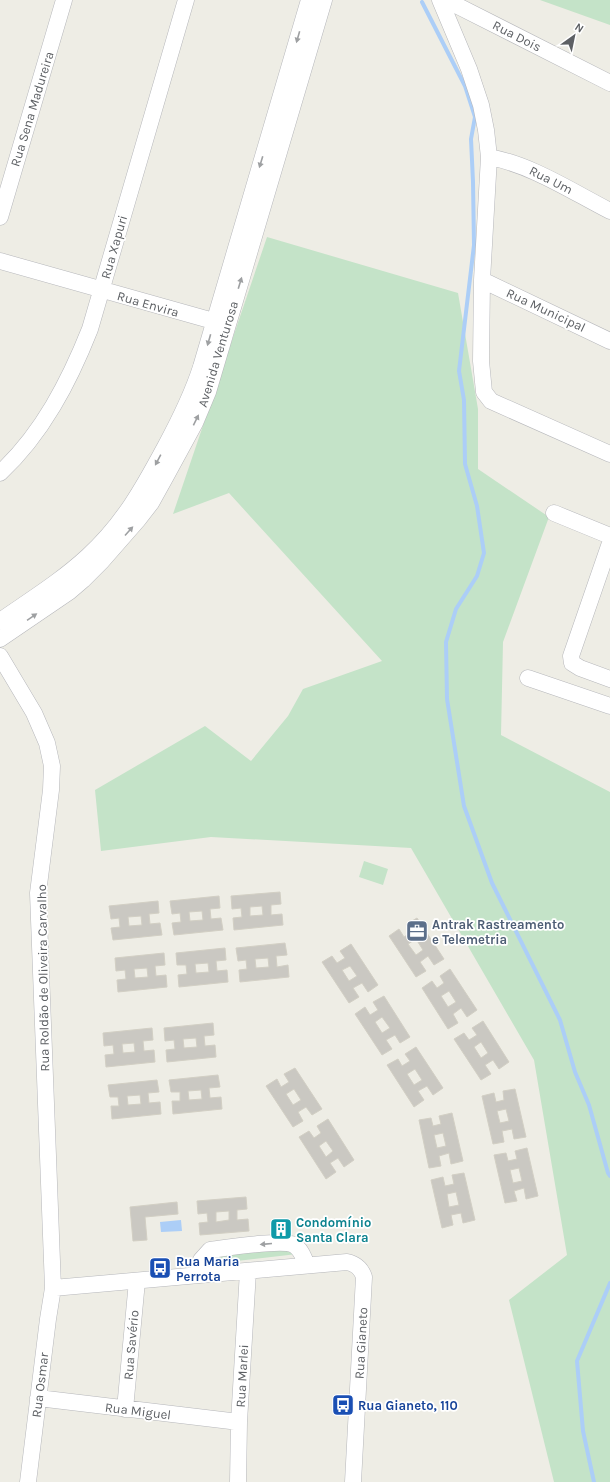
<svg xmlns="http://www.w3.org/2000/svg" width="610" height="1482" font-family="Karla,sans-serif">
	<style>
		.green { fill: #c4e3c8 }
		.water { fill: #accef7 }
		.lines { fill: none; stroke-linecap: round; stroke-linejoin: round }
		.stream { stroke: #accef7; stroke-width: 4 }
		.building { fill: #cac8c2; stroke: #d2cfc4; fill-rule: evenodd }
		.minor-casing { stroke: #b6b7bb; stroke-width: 17 }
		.minor { stroke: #fff; stroke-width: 16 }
		.oneway { fill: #9ea0a2 }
		.labels { text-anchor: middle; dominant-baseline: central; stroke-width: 3.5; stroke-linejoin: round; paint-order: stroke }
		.street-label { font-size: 13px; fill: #5d6064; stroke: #fff }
		.service-label { font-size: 13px; font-weight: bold; fill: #4e5e75; stroke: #fff; text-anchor: start }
		.culture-label { font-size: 13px; font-weight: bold; fill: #0d838f; stroke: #fff; text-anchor: start }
		.transit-label { font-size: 13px; font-weight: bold; fill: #164399; stroke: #fff; text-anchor: start }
	</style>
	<rect width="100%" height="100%" fill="#eeede5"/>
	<!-- green -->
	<path class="green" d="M 540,0 L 610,0 L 610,25 Z
		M 267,237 L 458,293 L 478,409 L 478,469 L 549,517 L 503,642 L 501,735 L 610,792 L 610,1482 L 554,1482 L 509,1300 L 567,1255 L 534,1060 L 411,848 L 211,837 L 101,851 L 95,790 L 205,726 L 251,761 L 288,716 L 303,689 L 382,661 L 229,493 L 173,514 Z
		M 364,861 L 388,869 L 383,885 L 359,877 Z
		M 286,1246 L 297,1254 L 203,1265 L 209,1257 Z"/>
	<!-- water -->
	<path class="water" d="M 181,1220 L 182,1231 L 161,1232 L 160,1222 Z"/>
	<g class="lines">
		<!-- stream -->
		<path class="stream" d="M 422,2 L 465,86 L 475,117 L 471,139 L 473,182 L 474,245 L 459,371 L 464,400 L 465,464 L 477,506 L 484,553 L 477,576 L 456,609 L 446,642 L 447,699 L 464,806 L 492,883 L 560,1020 L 575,1072 L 589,1105 L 608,1173 L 610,1176
			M 594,1482 L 583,1431 L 577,1361 L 610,1283"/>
	</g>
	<!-- building -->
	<path class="building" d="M 280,892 L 281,904 L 271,905 L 271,915 L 282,914 L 283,925 L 234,930 L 233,918 L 242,917 L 241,908 L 232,909 L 231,896 ZM 262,906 L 263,915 L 250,916 L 250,907 Z
		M 219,896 L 220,908 L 210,909 L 211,919 L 221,918 L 223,930 L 174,935 L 172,923 L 181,922 L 180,913 L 172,914 L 170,901 ZM 202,911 L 203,920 L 190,921 L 189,912 Z
		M 158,901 L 159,913 L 149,914 L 150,924 L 160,923 L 162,935 L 113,940 L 111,928 L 120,927 L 119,918 L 111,919 L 109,906 ZM 141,916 L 142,925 L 129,926 L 128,917 Z
		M 417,918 L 444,959 L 434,965 L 428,956 L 420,962 L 426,971 L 416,977 L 389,936 L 399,929 L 404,937 L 412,932 L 407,924 ZM 416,939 L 423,950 L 416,955 L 408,944 Z
		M 285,943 L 287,955 L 276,956 L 277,967 L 288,965 L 289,977 L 240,982 L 239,970 L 247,969 L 246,960 L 238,961 L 236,948 ZM 268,958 L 269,967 L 256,968 L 255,959 Z
		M 351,944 L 378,985 L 368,992 L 362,983 L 353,988 L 359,997 L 349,1003 L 322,962 L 332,956 L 337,963 L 345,958 L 340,951 ZM 350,966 L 357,976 L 349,981 L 342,970 Z
		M 225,948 L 226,960 L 216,961 L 217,971 L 227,970 L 228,982 L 179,987 L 178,975 L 187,974 L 186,965 L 177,965 L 176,953 ZM 208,963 L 209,972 L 196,973 L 195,964 Z
		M 164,953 L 165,965 L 155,966 L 156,976 L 166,975 L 167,987 L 118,992 L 117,980 L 126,979 L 125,970 L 116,971 L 115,958 ZM 147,968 L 148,977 L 135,978 L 134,969 Z
		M 450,969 L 477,1010 L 467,1017 L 461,1008 L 453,1014 L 458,1023 L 448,1029 L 422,988 L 432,981 L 437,988 L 444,983 L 440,976 ZM 449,991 L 456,1002 L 448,1007 L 441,996 Z
		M 384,996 L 410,1037 L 400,1043 L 395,1035 L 386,1040 L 392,1049 L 382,1055 L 355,1014 L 365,1007 L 370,1015 L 378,1010 L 373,1002 ZM 382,1017 L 390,1028 L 382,1033 L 375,1022 Z
		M 483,1021 L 509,1062 L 499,1069 L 493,1060 L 485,1065 L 491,1074 L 481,1080 L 454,1039 L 464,1033 L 469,1040 L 477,1035 L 472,1028 ZM 481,1042 L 488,1053 L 481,1058 L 474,1047 Z
		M 213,1023 L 214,1035 L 204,1036 L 205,1046 L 215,1045 L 216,1057 L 167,1062 L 166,1050 L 175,1049 L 174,1040 L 165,1041 L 164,1028 ZM 196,1038 L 197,1047 L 184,1048 L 183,1039 Z
		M 152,1028 L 153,1040 L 143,1041 L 144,1051 L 154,1050 L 155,1062 L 106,1067 L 105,1055 L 114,1054 L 113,1045 L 104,1046 L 103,1033 ZM 134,1043 L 135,1052 L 123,1053 L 122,1044 Z
		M 416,1047 L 443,1088 L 433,1095 L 427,1086 L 418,1091 L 424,1100 L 414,1107 L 387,1065 L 398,1059 L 402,1066 L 410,1061 L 405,1054 ZM 415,1069 L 422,1080 L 414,1085 L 407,1074 Z
		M 295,1068 L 322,1109 L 312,1115 L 306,1107 L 298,1112 L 303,1121 L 293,1127 L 266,1086 L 277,1079 L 281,1087 L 289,1082 L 284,1074 ZM 294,1089 L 301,1100 L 293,1105 L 286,1094 Z
		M 218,1075 L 220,1087 L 209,1088 L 210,1098 L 221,1097 L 222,1109 L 173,1114 L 172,1101 L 180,1101 L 180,1092 L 171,1092 L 169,1080 ZM 201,1090 L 202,1099 L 189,1100 L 188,1091 Z
		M 157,1080 L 159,1092 L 148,1093 L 149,1103 L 160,1102 L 161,1114 L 112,1119 L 111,1106 L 119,1106 L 118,1097 L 110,1097 L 108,1085 ZM 140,1095 L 141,1104 L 128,1105 L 127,1096 Z
		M 515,1089 L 526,1137 L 514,1139 L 512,1129 L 502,1131 L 504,1142 L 493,1144 L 482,1096 L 494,1093 L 496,1102 L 504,1100 L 503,1091 ZM 506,1109 L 509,1121 L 500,1123 L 497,1111 Z
		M 452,1113 L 463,1161 L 451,1164 L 449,1153 L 439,1156 L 441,1166 L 429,1168 L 419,1120 L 431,1118 L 433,1126 L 441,1124 L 439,1116 ZM 443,1133 L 446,1146 L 437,1148 L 434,1135 Z
		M 328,1119 L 354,1160 L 344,1167 L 338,1158 L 330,1163 L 336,1172 L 326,1179 L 299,1137 L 309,1131 L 314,1138 L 321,1133 L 317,1126 ZM 326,1141 L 333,1151 L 326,1157 L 319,1146 Z
		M 527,1148 L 538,1196 L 526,1199 L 524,1188 L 514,1191 L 517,1201 L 505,1203 L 494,1155 L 506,1153 L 508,1161 L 517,1159 L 515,1151 ZM 519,1168 L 522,1181 L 513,1183 L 510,1170 Z
		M 464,1173 L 475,1220 L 463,1223 L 461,1213 L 451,1215 L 453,1225 L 442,1228 L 431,1180 L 443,1177 L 445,1186 L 454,1184 L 452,1175 ZM 456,1192 L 459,1205 L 449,1207 L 447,1194 Z
		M 246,1197 L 247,1209 L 237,1210 L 237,1220 L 248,1219 L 249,1231 L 200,1235 L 199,1223 L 208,1222 L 207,1213 L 198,1214 L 197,1201 ZM 229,1211 L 229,1220 L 216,1222 L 216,1212 Z
		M 177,1202 L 178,1214 L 145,1217 L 147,1240 L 133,1241 L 130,1207 Z
		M 286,1224 L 287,1232 L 276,1234 L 275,1225 Z"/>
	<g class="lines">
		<!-- minor casing -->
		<g class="minor-casing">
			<path id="minor" d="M 440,0 L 469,69 L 481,105 L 486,130 L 489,157 L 482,280 L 481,361 L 484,392 L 491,401 L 610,454
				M 446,0 L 610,83
				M 489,157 C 532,165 571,191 610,211
				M 0,217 L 64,0
				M 0,261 L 224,324
				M 482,280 L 610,341
				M 0,473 C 42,434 69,382 90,329 L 186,0
				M 554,513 L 610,536
				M 610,543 L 571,656 L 572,663 L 580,668 L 610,679
				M 0,621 C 30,600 61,581 88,556 C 123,524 143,488 165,447 C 179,421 192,395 201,367 L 309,0
				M 0,639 L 69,592 L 83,580 L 102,561 L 137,521 L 151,503 L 166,476 L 195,423 L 208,392 L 324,0
				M 0,656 L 34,713 L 47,743 L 52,766 L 51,790 L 38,893 L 53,1288 L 48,1319 L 28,1482
				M 528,678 L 610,706
				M 197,1275 L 201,1260 L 210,1250 C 226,1248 282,1239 294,1245 C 301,1249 304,1258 307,1265
				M 53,1288 L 347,1262 C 356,1264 361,1268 364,1277 L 353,1482
				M 38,1398 L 239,1422
				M 125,1409 L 137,1281
				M 238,1482 L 239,1422 L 248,1271"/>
		</g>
		<!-- minor -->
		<use href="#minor" class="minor"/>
	</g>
	<!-- one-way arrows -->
	<defs><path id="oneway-solid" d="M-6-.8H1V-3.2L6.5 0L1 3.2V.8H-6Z"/></defs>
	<g class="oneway">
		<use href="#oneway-solid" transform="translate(298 37) rotate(106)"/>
		<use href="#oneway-solid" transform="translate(261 162) rotate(107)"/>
		<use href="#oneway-solid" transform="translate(240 283) rotate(-73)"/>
		<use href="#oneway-solid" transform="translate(209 340) rotate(106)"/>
		<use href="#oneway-solid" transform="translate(196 420) rotate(-64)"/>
		<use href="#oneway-solid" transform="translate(158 460) rotate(118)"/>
		<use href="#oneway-solid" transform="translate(129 531) rotate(-48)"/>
		<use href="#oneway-solid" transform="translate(32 617) rotate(-34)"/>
		<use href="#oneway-solid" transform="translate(266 1244) rotate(175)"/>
	</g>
	<!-- icons -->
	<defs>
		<g id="office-square" transform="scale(1.15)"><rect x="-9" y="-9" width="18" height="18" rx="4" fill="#5c6f8a" stroke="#fff"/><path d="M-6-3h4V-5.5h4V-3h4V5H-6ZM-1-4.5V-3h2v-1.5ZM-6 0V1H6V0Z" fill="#fff"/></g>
		<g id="building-square" transform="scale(1.15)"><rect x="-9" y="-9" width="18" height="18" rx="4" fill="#0f9aa8" stroke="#fff"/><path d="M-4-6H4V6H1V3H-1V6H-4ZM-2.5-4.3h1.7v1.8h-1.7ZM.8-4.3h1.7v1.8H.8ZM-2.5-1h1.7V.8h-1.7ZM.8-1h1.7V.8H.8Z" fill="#fff"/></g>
		<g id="bus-square" transform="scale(1.15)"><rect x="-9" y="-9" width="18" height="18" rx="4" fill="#1a4fb4" stroke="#fff"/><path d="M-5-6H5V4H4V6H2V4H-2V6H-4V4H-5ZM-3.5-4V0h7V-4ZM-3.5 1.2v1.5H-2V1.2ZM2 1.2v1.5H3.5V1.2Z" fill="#fff"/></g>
	</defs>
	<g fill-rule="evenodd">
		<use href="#office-square" x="417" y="931"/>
		<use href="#building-square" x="281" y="1229"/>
		<use href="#bus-square" x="160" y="1268"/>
		<use href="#bus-square" x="343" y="1405"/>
	</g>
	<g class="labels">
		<!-- street labels -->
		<g class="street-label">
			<text transform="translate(517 36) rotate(27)">Rua Dois</text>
			<text transform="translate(32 109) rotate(-73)">Rua Sena Madureira</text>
			<text transform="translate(551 180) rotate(27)">Rua Um</text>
			<text transform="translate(114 247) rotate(-74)">Rua Xapuri</text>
			<text transform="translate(148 304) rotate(16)">Rua Envira</text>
			<text transform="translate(546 310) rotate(25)">Rua Municipal</text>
			<text transform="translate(218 354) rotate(-73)">Avenida Venturosa</text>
			<text transform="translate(43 978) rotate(-91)">Rua Roldão de Oliveira Carvalho</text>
			<text transform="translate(361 1343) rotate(-87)">Rua Gianeto</text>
			<text transform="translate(131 1345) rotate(-85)">Rua Savério</text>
			<text transform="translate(242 1376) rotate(-87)">Rua Marlei</text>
			<text transform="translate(40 1385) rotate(-83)">Rua Osmar</text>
			<text transform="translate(138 1411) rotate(7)">Rua Miguel</text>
		</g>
		<!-- service labels -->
		<g class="service-label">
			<text x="432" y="924">Antrak Rastreamento<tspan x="432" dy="15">e Telemetria</tspan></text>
		</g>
		<!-- culture labels -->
		<g class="culture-label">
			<text x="296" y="1222">Condomínio<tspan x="296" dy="15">Santa Clara</tspan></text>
		</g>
		<!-- transit labels -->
		<g class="transit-label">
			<text x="176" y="1261">Rua Maria<tspan x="176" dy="15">Perrota</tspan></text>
			<text x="358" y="1405">Rua Gianeto, 110</text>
		</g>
	</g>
	<!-- north arrow -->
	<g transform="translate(574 36) rotate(33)" stroke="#ffffff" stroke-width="3" paint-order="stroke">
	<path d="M0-3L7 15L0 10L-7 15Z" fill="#5d6064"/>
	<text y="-6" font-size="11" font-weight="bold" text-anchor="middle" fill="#5d6064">N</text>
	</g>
</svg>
